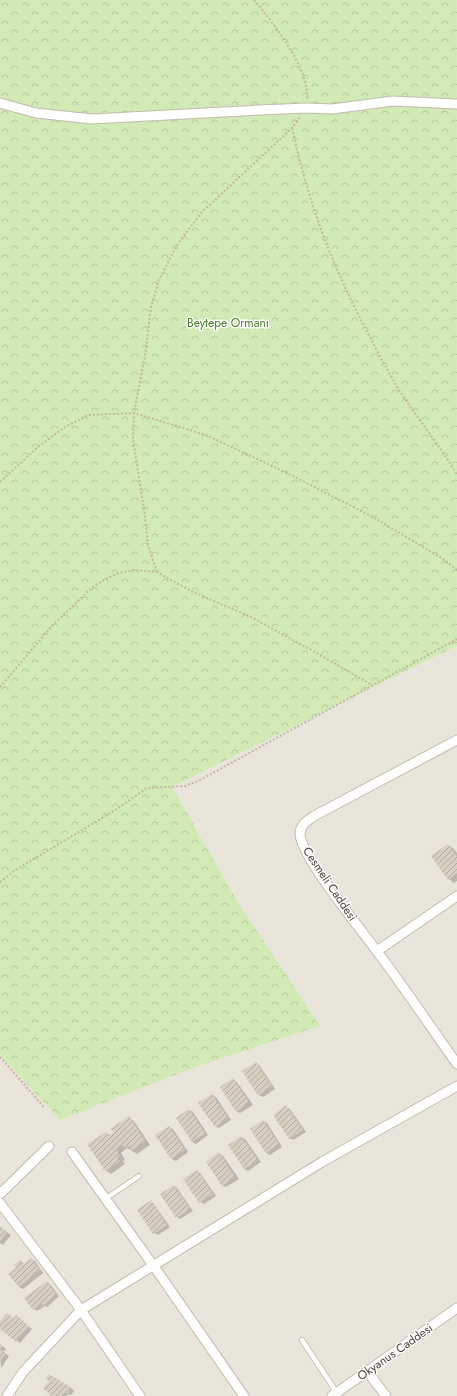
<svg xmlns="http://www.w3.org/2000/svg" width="457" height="1396" font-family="Jost,sans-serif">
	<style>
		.residential { fill: #eae5da }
		.forest { fill: url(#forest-crowns) }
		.shadow { fill: #0003 }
		.building { fill: url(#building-hatch) }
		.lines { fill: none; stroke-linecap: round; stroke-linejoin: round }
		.lane-casing { stroke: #c2bbae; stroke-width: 6 }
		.street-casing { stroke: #c2bbae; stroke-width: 11 }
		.path { stroke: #c4b79f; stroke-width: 2; stroke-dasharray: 2 2; stroke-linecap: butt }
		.lane { stroke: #fff; stroke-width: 4.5 }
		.street { stroke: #fff; stroke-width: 9 }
		.labels { text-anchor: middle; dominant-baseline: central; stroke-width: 3; stroke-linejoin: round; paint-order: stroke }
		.park-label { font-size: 12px; fill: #4a7f2a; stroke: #fff }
		.street-label { font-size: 12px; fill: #4b4439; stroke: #fff }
	</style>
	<defs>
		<pattern id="forest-crowns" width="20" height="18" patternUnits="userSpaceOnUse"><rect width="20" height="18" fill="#d2eab5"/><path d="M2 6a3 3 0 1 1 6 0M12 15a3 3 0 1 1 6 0" fill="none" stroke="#b6ca9c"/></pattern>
		<pattern id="building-hatch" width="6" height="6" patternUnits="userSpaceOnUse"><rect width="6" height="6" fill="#d8cfc1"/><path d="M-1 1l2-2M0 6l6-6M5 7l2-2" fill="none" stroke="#b1aa9e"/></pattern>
	</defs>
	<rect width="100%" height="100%" fill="#f6f3ec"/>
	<!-- residential -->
	<path class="residential" d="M 457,646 L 457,1396 L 0,1396 L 0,1055 L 60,1120 L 193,1068 L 319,1026 L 238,902 L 172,787 Z"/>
	<!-- forest -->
	<path class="forest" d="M 0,0 L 457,0 L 457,646 L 172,787 L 238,902 L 320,1026 L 193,1068 L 60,1120 L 0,1055 Z"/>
	<!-- shadow -->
	<path class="shadow" d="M 448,845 L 454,849 L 457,853 L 457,881 L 454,883 L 449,879 Z
		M 256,1063 L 260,1066 L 275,1089 L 263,1097 L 259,1095 Z
		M 233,1079 L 237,1082 L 253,1105 L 240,1113 L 236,1111 Z
		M 212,1095 L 216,1097 L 231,1120 L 219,1128 L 215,1126 Z
		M 286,1107 L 290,1109 L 306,1132 L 293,1140 L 290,1138 Z
		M 189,1110 L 193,1112 L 208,1135 L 196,1144 L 192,1142 Z
		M 129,1118 L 134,1121 L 150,1145 L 137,1154 L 127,1148 L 121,1153 L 125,1160 L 123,1161 L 125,1164 L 111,1174 L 105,1170 L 106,1133 L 111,1136 Z
		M 263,1121 L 267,1123 L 282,1147 L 270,1155 L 266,1153 L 251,1130 Z
		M 169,1127 L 173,1129 L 188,1152 L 176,1161 L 172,1159 L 157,1135 Z
		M 241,1137 L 245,1139 L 261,1162 L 248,1171 L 245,1169 Z
		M 219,1154 L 223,1156 L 239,1179 L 226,1187 L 222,1185 Z
		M 197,1171 L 200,1173 L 216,1196 L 204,1204 L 200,1202 Z
		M 174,1186 L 177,1188 L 193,1211 L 180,1219 L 177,1217 Z
		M 151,1202 L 154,1204 L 170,1227 L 158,1235 L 154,1233 Z
		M 0,1227 L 11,1235 L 3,1245 L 0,1243 Z
		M 31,1259 L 35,1261 L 43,1273 L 23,1289 L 19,1287 L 20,1261 L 25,1264 Z
		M 47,1282 L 50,1284 L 59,1296 L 47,1307 L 45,1306 L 37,1311 L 34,1309 Z
		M 16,1316 L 32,1329 L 20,1343 L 0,1328 L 0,1322 L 14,1319 Z
		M 0,1344 L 6,1349 L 3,1352 L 9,1356 L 1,1368 Z
		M 70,1387 L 74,1391 L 71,1395 L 69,1394 L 67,1396 L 53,1396 Z"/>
	<!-- building -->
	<path class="building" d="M 448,844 L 457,857 L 457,873 L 448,880 L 431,856 Z
		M 256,1062 L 272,1086 L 258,1096 L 242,1071 Z
		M 233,1078 L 249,1102 L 236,1112 L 220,1087 Z
		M 212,1094 L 228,1118 L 215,1127 L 198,1103 Z
		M 286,1105 L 303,1130 L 289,1139 L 273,1115 Z
		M 189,1109 L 205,1133 L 192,1142 L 176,1118 Z
		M 129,1116 L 145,1141 L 131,1151 L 128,1146 L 125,1148 L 122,1145 L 116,1149 L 120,1156 L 117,1158 L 120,1161 L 105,1171 L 87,1144 L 106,1132 L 108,1136 L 114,1132 L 110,1129 Z
		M 263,1120 L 279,1144 L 266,1153 L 250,1129 Z
		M 169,1126 L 185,1150 L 171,1159 L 155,1135 Z
		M 241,1136 L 258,1160 L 244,1169 L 228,1145 Z
		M 219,1152 L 235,1177 L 222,1186 L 206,1162 Z
		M 197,1170 L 213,1194 L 199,1203 L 183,1179 Z
		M 174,1185 L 190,1209 L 176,1218 L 160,1194 Z
		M 151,1200 L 167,1225 L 153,1234 L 137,1210 Z
		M 0,1226 L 7,1232 L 0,1242 Z
		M 31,1258 L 40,1270 L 19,1287 L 8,1274 L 16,1268 L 14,1265 L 20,1260 L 24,1264 Z
		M 47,1281 L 56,1294 L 43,1306 L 41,1303 L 33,1310 L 24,1298 Z
		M 7,1313 L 14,1318 L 16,1315 L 29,1326 L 16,1342 L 0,1329 L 0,1321 Z
		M 0,1344 L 3,1346 L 0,1349 L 6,1353 L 0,1362 Z
		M 48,1374 L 66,1384 L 71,1388 L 67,1394 L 65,1392 L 62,1396 L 51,1396 L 43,1388 L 49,1381 L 46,1379 Z"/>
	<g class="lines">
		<!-- lane casing -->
		<g class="lane-casing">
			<path id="lane" d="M 105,1199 L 139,1176
				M 302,1340 L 337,1393"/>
		</g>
		<!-- street casing -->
		<g class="street-casing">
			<path id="street" d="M 0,103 L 36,113 L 92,119 L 259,110 L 307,108 L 332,109 L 393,101 L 457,104
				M 457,740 L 314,816 C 308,820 300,825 300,834 C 301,857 360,928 376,950 C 404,987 430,1026 457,1064
				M 377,951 L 457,896
				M 72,1152 L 153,1265 L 244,1396
				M 0,1194 L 49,1146
				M 0,1203 L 81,1310 L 140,1396
				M 367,1371 L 386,1396
				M 7,1396 L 23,1372 L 81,1310 L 322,1162 L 457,1086
				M 332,1396 L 457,1308"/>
		</g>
		<!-- path -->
		<path class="path" d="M 254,0 C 274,24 309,67 307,99
			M 292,128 C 299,159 307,189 317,218 C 337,276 366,332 396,385 C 415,416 439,444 457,475
			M 0,482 L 39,446 L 65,427 L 88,415 L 134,413 L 206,435 L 289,474 L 371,516 L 440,557 L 457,570
			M 157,572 L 148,545 L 145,516 L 133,439 L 134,413 L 145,356 L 151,307 L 159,280 L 177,245 L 201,213 L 292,128 L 300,117
			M 0,687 L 52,626 L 81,598 L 93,587 L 104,580 L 119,573 L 134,570 L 157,572 L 193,592 L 251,617 L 313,651 L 372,685
			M 0,882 L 17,869 L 117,809 L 147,788 L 185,786 L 200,780 L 457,639
			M 0,1057 L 44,1107"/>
		<!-- lane -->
		<use href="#lane" class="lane"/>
		<!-- street -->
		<use href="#street" class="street"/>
	</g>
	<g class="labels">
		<!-- park labels -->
		<g class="park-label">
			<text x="228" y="323">Beytepe Ormanı</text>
		</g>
		<!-- street labels -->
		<g class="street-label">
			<text transform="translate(330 884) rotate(56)">Cesmeli Caddesi</text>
			<text transform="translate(395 1352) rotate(-35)">Okyanus Caddesi</text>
		</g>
	</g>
</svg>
